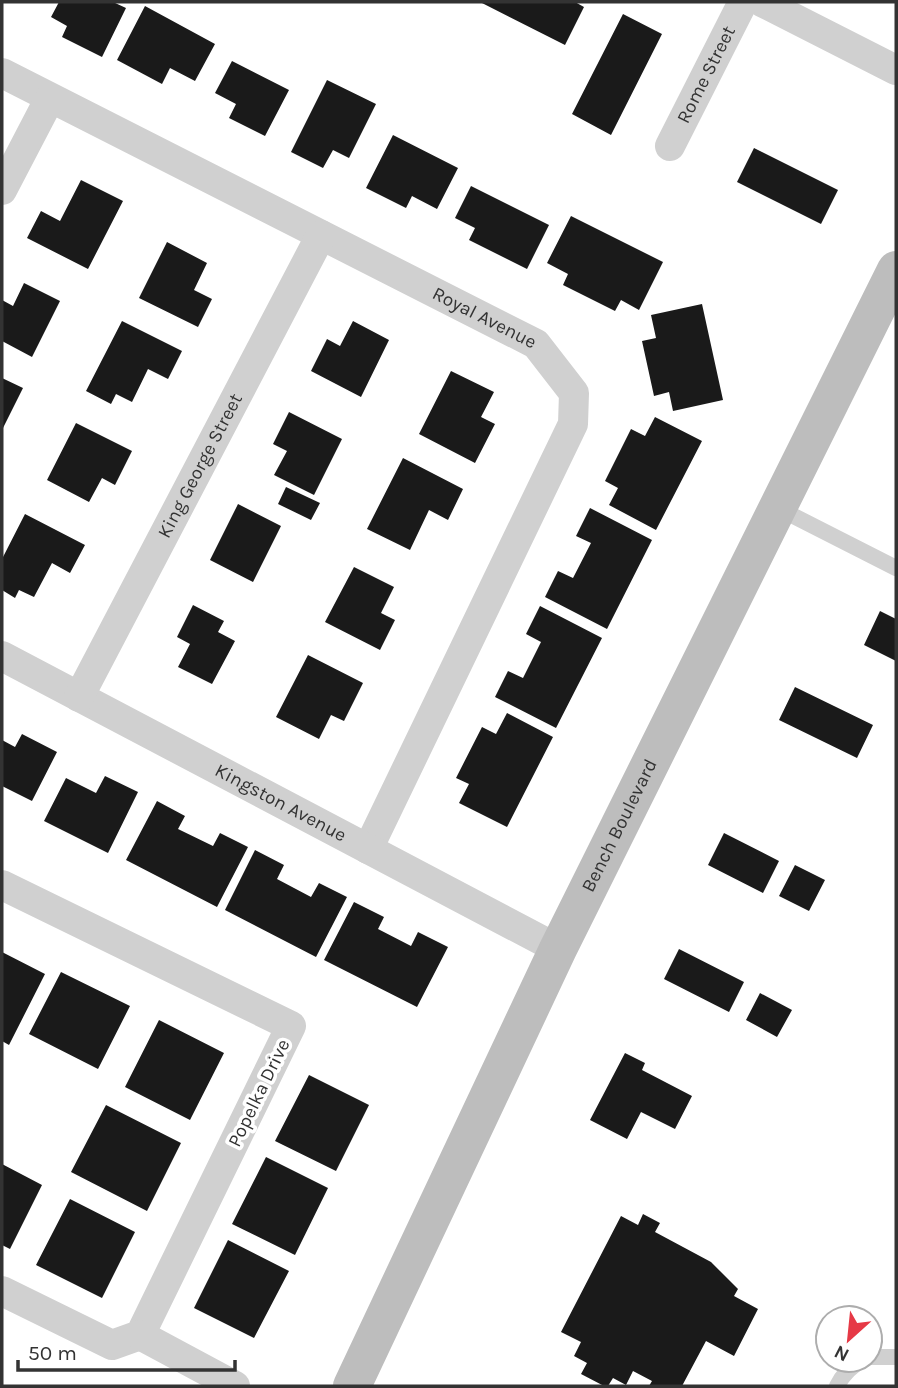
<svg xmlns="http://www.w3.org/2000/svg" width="898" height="1388" font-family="Karla,sans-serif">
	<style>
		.building { fill: #1a1a1a }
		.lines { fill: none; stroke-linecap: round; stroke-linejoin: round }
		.lane { stroke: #d0d0d0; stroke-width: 16 }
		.street { stroke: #d0d0d0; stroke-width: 30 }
		.secondary { stroke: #bdbdbd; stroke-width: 38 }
		.labels { text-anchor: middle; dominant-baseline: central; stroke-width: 7; stroke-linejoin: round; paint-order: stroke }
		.street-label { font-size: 19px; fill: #333; stroke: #fff }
	</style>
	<rect width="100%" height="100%" fill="#fff"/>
	<!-- building -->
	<path class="building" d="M 59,2 L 113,2 L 126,8 L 102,57 L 62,37 L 67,26 L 51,17 Z
		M 480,2 L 575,2 L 584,7 L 565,45 Z
		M 145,6 L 215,44 L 195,81 L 170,68 L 162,84 L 117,60 Z
		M 623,14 L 662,34 L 611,135 L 572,114 Z
		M 232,61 L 289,90 L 265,136 L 229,118 L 236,104 L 215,93 Z
		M 327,80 L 376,104 L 349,158 L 333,150 L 323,168 L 291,152 Z
		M 393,135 L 458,168 L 437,209 L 412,196 L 406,208 L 366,188 Z
		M 754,148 L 838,190 L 821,224 L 737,182 Z
		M 81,180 L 123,201 L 88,269 L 27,238 L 41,211 L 60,221 Z
		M 471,186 L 549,225 L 527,269 L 469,240 L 475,228 L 455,218 Z
		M 571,216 L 663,262 L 639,310 L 621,300 L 615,311 L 563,285 L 568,274 L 547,263 Z
		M 167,242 L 207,263 L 194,290 L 212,299 L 198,327 L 139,298 Z
		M 24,283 L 60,301 L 32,357 L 2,341 L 2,300 L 13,306 Z
		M 702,304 L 723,400 L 673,411 L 669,392 L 654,396 L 642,341 L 656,338 L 651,315 Z
		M 122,321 L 182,351 L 168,379 L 148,369 L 132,402 L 116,394 L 111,404 L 86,391 Z
		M 353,321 L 389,340 L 361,397 L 311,371 L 327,339 L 340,346 Z
		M 451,371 L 494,392 L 481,417 L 495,424 L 475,463 L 419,434 Z
		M 2,378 L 23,388 L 2,430 Z
		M 289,412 L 342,439 L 314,495 L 274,475 L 287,451 L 273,444 Z
		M 655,417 L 702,441 L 656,530 L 609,505 L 618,488 L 605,481 L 631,429 L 645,436 Z
		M 76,423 L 132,451 L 115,485 L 102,478 L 89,502 L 47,480 Z
		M 403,458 L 463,489 L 448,520 L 429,510 L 410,550 L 367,529 Z
		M 286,487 L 320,503 L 311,520 L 278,504 Z
		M 238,504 L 281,526 L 253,582 L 210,560 Z
		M 590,508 L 652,540 L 607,629 L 545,597 L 558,571 L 573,578 L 591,543 L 576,536 Z
		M 25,514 L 85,545 L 70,573 L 52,563 L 34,597 L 19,590 L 15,598 L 2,590 L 2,559 Z
		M 354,567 L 394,587 L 381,613 L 395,620 L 380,650 L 325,622 Z
		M 193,605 L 224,621 L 218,632 L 235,641 L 212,684 L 178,667 L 190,644 L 177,637 Z
		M 540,606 L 602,638 L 556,728 L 495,697 L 508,671 L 523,678 L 541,642 L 526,634 Z
		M 880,611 L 896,619 L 896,661 L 864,645 Z
		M 308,655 L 363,683 L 344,721 L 331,715 L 319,739 L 276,717 Z
		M 795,687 L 873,725 L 857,758 L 779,720 Z
		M 507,713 L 553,737 L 507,827 L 459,803 L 469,784 L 456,778 L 482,727 L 496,734 Z
		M 22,734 L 57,752 L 32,801 L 2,786 L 2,740 L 15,747 Z
		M 105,776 L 138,792 L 108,853 L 44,821 L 66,778 L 96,793 Z
		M 157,801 L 185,816 L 178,829 L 213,846 L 220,833 L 248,847 L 217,907 L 126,860 Z
		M 724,833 L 779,861 L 763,893 L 708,865 Z
		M 255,850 L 284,865 L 277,879 L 311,897 L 319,883 L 347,897 L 316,957 L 225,910 Z
		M 795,865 L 825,880 L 809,911 L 779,896 Z
		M 354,902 L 384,917 L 378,929 L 411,946 L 418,932 L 448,947 L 417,1007 L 324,960 Z
		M 679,949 L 744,982 L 729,1012 L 664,979 Z
		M 2,952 L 45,974 L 9,1045 L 2,1041 Z
		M 61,972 L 130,1006 L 98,1069 L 29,1034 Z
		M 760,993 L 792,1010 L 777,1037 L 746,1020 Z
		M 159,1020 L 224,1053 L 190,1120 L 125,1087 Z
		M 625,1053 L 645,1063 L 642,1070 L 692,1096 L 675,1129 L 641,1112 L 627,1139 L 590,1120 Z
		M 309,1075 L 369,1105 L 336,1171 L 275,1141 Z
		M 106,1105 L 181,1143 L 147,1211 L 71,1172 Z
		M 266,1157 L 328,1188 L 295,1255 L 232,1224 Z
		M 2,1164 L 42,1185 L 10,1249 L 2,1245 Z
		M 70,1199 L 135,1232 L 102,1298 L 36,1265 Z
		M 643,1214 L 660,1223 L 655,1232 L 711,1262 L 738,1289 L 734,1296 L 758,1309 L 734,1356 L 706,1341 L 682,1386 L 649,1386 L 652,1381 L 633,1371 L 626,1385 L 613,1378 L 608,1386 L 604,1386 L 581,1374 L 587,1363 L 574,1356 L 581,1342 L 561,1332 L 621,1216 L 638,1225 Z
		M 228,1240 L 289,1271 L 254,1338 L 194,1308 Z"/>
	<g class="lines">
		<!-- lane -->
		<path class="lane" d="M 778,508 L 896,568
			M 870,1357 L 896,1357
			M 837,1386 C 843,1374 850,1367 862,1360"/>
		<!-- street -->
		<g class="street">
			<path d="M 762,2 L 896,70"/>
			<path id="s1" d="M 2,73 L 536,344 L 574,393 L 573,424 L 368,849"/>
			<path id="s2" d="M 670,146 L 743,2"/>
			<path d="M 2,190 L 50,98"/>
			<path id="s3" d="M 2,656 L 558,949"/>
			<path id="s4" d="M 79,697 L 321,235"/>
			<path d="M 2,885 L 291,1026 L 140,1335 L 112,1345 L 2,1291"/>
			<path d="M 140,1335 L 235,1386"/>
		</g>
		<!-- secondary -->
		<path class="secondary" id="s5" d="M 352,1386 L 558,949 L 896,270"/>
	</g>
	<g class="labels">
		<!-- street labels -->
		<g class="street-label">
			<text stroke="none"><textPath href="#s2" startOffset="80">Rome Street</textPath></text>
			<text stroke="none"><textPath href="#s1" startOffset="541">Royal Avenue</textPath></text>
			<text stroke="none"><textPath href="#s4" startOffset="261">King George Street</textPath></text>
			<text stroke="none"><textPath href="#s3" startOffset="315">Kingston Avenue</textPath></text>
			<text stroke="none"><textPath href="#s5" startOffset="621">Bench Boulevard</textPath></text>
			<text transform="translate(259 1093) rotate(-64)">Popelka Drive</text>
		</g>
	</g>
	<!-- border -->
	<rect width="898" height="1388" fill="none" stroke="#333333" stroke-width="7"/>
	<!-- north arrow -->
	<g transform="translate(849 1339) rotate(207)"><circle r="33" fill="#ffffff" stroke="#adadad" stroke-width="2"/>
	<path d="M0-5L12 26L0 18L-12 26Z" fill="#e63946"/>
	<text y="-10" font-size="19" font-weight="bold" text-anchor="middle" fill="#333333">N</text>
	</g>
	<!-- scale -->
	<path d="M18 1360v10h217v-10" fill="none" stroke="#333333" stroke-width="3.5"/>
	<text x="28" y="1360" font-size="21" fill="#333333" stroke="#ffffff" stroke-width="5" paint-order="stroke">50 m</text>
</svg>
